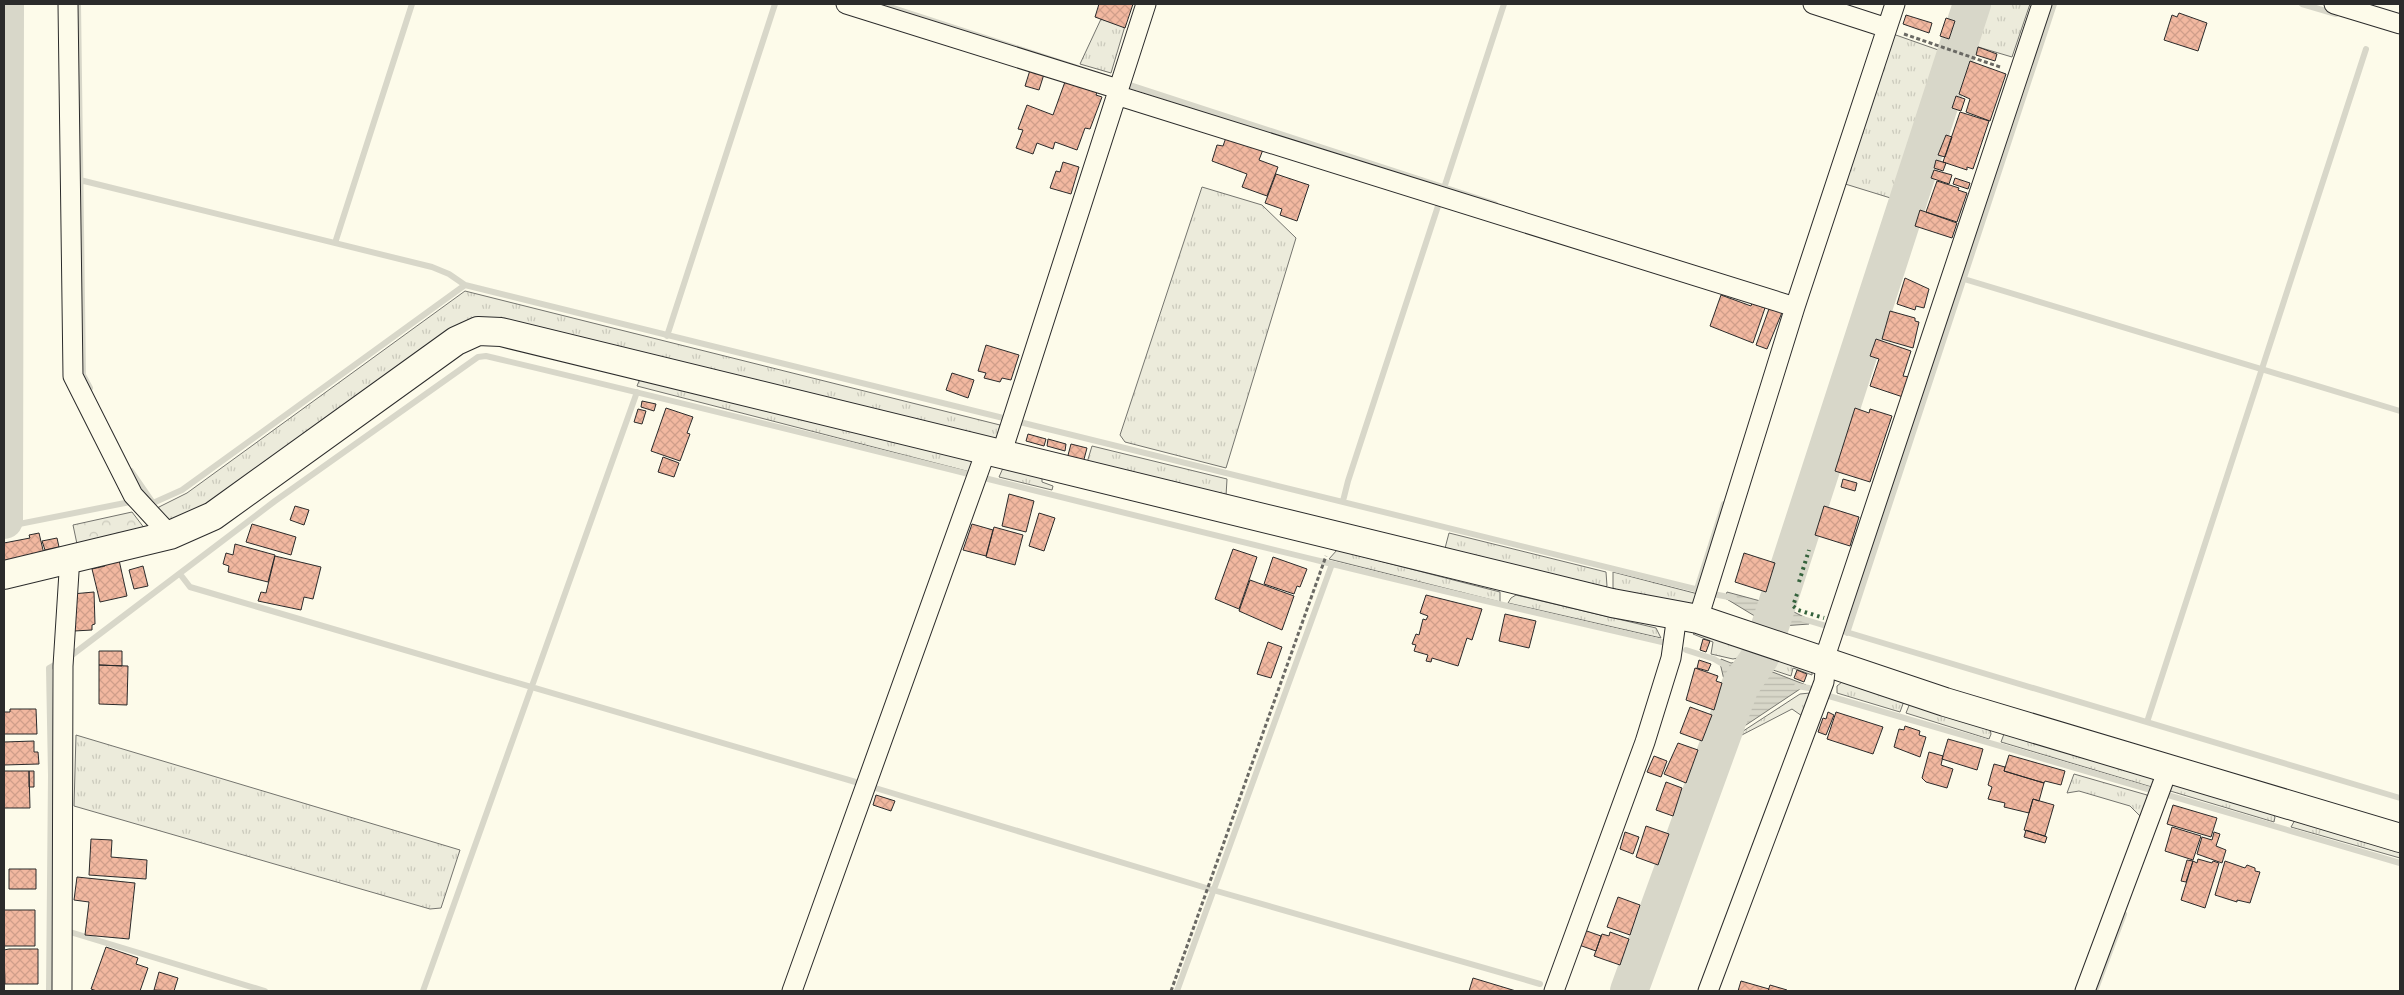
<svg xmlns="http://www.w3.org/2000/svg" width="2404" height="995" font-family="'Roboto Serif',serif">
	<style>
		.grass { fill: url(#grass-tufts); stroke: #74746e }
		.forest { fill: url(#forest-crowns); stroke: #74746e }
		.water { fill: url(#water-rules); stroke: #74746e }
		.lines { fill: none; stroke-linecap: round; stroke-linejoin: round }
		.stream { stroke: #d8d7c9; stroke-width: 6 }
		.river { stroke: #d8d7c9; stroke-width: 38 }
		.building { fill: url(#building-cross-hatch); stroke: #2b2b2b }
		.street-casing { stroke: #2b2b2b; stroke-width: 21 }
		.secondary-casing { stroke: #2b2b2b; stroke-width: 30 }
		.path { stroke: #6a6964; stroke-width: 3; stroke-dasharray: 4 2.5; stroke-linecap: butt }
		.street { stroke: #fdfbea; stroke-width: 19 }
		.secondary { stroke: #fdfbea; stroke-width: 28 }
		.hedge { stroke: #34623c; stroke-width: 4; stroke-dasharray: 2.5 4; stroke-linecap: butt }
	</style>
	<defs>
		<pattern id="grass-tufts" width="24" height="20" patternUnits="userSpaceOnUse" patternTransform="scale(1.25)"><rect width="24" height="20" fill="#ecebdb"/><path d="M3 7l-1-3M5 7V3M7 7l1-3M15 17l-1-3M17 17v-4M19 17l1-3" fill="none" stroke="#cbcabc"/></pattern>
		<pattern id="forest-crowns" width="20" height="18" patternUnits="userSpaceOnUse" patternTransform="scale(1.25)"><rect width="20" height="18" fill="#ecebdb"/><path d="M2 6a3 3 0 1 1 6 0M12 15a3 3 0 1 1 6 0" fill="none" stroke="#cbcabc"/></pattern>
		<pattern id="water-rules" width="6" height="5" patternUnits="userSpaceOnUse" patternTransform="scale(1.25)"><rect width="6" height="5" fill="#d8d7c9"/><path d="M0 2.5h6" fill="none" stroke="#bab9ad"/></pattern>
		<pattern id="building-cross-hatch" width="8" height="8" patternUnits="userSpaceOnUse" patternTransform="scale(1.25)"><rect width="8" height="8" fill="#f2b8a0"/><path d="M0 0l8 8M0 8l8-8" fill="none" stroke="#d09e8a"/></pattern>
	</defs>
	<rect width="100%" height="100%" fill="#fdfbea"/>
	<!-- grass -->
	<path class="grass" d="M 1981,4 L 2030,4 L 2012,57 L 1968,44 Z
		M 1101,19 L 1125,26 L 1111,73 L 1080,64 Z
		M 1893,34 L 1944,52 L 1897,200 L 1842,183 Z
		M 1202,187 L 1262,205 L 1296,238 L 1226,468 L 1125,442 L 1120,435 Z
		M 465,291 L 1000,425 L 996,440 L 474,319 L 461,323 L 218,501 L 170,524 L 155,509 L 187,493 Z
		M 641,376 L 971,460 L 973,466 L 970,472 L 637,386 Z
		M 1092,446 L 1227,479 L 1226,496 L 1086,466 Z
		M 1003,468 L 1042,477 L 1042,482 L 1053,486 L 1052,490 L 999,477 Z
		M 1449,533 L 1606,572 L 1607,586 L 1603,590 L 1444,552 Z
		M 1337,550 L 1500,592 L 1500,602 L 1329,559 Z
		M 1613,572 L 1698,594 L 1692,609 L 1629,595 L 1613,588 Z
		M 1516,595 L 1656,628 L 1661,638 L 1508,603 L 1511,598 Z
		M 1697,631 L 1749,648 L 1748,656 L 1733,659 L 1711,654 L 1713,642 L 1693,634 Z
		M 1775,654 L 1812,671 L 1812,675 L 1793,668 L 1791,676 L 1773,670 L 1772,666 Z
		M 1842,682 L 1904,701 L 1900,712 L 1837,693 L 1837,686 Z
		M 1810,693 L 1802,716 L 1792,709 L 1738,737 L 1734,737 L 1800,694 Z
		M 1910,703 L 1990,729 L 1991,734 L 1989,739 L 1906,713 Z
		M 2009,733 L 2152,776 L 2156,782 L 2155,788 L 2001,742 L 2004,734 Z
		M 76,735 L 460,850 L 441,908 L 430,909 L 74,806 Z
		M 2074,774 L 2147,795 L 2149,802 L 2142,818 L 2130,806 L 2079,791 L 2067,793 Z
		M 2178,782 L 2270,810 L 2275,817 L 2274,822 L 2167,790 L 2171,785 Z
		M 2295,820 L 2400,848 L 2400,858 L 2291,827 Z"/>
	<!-- forest -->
	<path class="forest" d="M 132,512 L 145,529 L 77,544 L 73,525 Z"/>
	<!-- water -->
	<path class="water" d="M 1727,592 L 1764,602 L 1769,602 L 1771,598 L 1787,603 L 1786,608 L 1810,620 L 1809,624 L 1782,626 L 1768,667 L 1770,671 L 1806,685 L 1728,737 L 1714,731 L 1726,688 L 1720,663 L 1721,659 L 1731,663 L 1750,660 L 1758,618 L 1725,598 Z"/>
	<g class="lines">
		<!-- stream -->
		<path class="stream" d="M 78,4 L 83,375 L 90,388
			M 881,4 L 1495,204
			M 2302,4 L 2336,14
			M 80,180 L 432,267 L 449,274 L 465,285
			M 1444,188 L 1504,4
			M 335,243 L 412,4
			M 1964,279 L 2400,411
			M 667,336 L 775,4
			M 131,471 L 153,503 L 182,490 L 465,285 L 1699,590
			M 1343,501 L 1348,481 L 1439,203
			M 4,527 L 135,501
			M 180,574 L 190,587 L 859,783
			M 1697,589 L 1724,504
			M 1713,594 L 1734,598
			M 1803,619 L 2400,798
			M 1847,633 L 2054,4
			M 1686,650 L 1714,659 L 1726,666
			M 1797,686 L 1809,688
			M 1829,696 L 2400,863
			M 2147,722 L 2366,49
			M 872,787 L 1213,890 L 1540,984
			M 70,932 L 265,991
			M 49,991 L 51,775 L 49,668 L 72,655 L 275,501 L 478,357 L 486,356 C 878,449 1268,552 1662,642
			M 423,991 L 637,392
			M 1177,991 L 1332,564
			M 2095,991 L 2124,914"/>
		<!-- river -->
		<path class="river" d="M 4,520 L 5,4
			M 1629,991 L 1740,686 L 1760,657 L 1972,4"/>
	</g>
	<!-- building -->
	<path class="building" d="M 1099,4 L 1133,4 L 1125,28 L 1095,17 Z
		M 2179,13 L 2207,23 L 2198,51 L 2164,40 L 2172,15 L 2177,17 Z
		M 1906,15 L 1932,23 L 1929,33 L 1903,24 Z
		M 1946,18 L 1955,21 L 1949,39 L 1940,36 Z
		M 1978,47 L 1997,54 L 1995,61 L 1976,55 Z
		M 1970,61 L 2006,74 L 1990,121 L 1966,112 L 1970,99 L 1959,94 Z
		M 1031,67 L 1045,71 L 1039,90 L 1025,86 Z
		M 1066,79 L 1098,90 L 1096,95 L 1102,97 L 1090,129 L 1085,128 L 1077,150 L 1055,142 L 1053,149 L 1037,143 L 1033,154 L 1016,148 L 1023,130 L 1018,129 L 1027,105 L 1053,115 Z
		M 1956,96 L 1965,99 L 1961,111 L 1952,108 Z
		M 1960,112 L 1989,121 L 1973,169 L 1967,167 L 1967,170 L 1943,162 Z
		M 1228,132 L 1264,147 L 1259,160 L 1278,167 L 1267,196 L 1242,187 L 1247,174 L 1212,161 L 1217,145 L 1223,146 Z
		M 1946,135 L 1952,137 L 1945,157 L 1938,155 Z
		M 1936,160 L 1946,163 L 1943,171 L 1934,168 Z
		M 1063,162 L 1079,167 L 1071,194 L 1050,188 L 1056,171 L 1060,172 Z
		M 1934,170 L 1952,175 L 1949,184 L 1931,178 Z
		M 1276,174 L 1309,185 L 1297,221 L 1280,215 L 1282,209 L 1265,203 Z
		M 1955,178 L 1970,183 L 1968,189 L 1953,184 Z
		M 1937,181 L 1959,188 L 1958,190 L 1967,193 L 1957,222 L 1926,212 Z
		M 1920,210 L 1957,223 L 1952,238 L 1915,226 Z
		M 1905,278 L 1929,289 L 1924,308 L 1916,306 L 1915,310 L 1897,304 Z
		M 1721,295 L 1751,306 L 1752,303 L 1765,308 L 1753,343 L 1710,326 Z
		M 1770,306 L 1783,310 L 1767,349 L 1756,345 Z
		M 1890,311 L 1915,318 L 1915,321 L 1919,322 L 1913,348 L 1882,339 Z
		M 1876,339 L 1911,351 L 1903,376 L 1909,377 L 1903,397 L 1870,386 L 1879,359 L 1870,356 Z
		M 986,345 L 1019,355 L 1011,380 L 1002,378 L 1000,382 L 984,378 L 986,373 L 978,371 Z
		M 952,373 L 974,380 L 968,398 L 946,390 Z
		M 642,401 L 656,404 L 654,411 L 641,407 Z
		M 666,408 L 693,417 L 687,433 L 690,434 L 680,461 L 651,451 Z
		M 1855,408 L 1869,413 L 1870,409 L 1892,416 L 1870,482 L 1835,471 Z
		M 638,409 L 646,411 L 642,424 L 634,422 Z
		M 1028,434 L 1046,439 L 1044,446 L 1026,441 Z
		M 1048,439 L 1066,444 L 1065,451 L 1047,446 Z
		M 1071,444 L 1087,448 L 1083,463 L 1067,459 Z
		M 663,457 L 679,463 L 674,477 L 658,472 Z
		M 1843,479 L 1857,483 L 1855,491 L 1841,487 Z
		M 1009,494 L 1034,501 L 1026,532 L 1002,526 Z
		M 295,506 L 309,510 L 304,525 L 290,520 Z
		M 1824,506 L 1859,517 L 1850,546 L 1815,535 Z
		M 1039,513 L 1055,518 L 1044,551 L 1029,546 Z
		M 252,524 L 296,537 L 291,555 L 246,542 Z
		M 972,524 L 993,530 L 986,556 L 963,550 Z
		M 994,527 L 1023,535 L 1015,565 L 986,557 Z
		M 39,533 L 44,554 L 4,562 L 4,543 L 30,538 L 29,535 Z
		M 57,538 L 59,547 L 45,550 L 42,541 Z
		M 235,544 L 275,555 L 268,582 L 228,572 L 229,566 L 223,564 L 226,553 L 233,555 Z
		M 1233,549 L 1257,557 L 1239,609 L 1215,599 Z
		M 1744,553 L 1775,563 L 1766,592 L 1735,582 Z
		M 275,556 L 321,567 L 313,599 L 304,597 L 301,610 L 258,601 L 261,592 L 266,593 Z
		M 1273,557 L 1307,569 L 1300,587 L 1297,586 L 1294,594 L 1264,584 Z
		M 119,560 L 127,596 L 100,602 L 92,569 L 105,566 L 104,562 Z
		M 143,566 L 148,586 L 134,589 L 129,570 Z
		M 1250,580 L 1294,596 L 1282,630 L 1239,611 Z
		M 94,592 L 95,624 L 92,625 L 92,630 L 74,631 L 72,594 Z
		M 1426,595 L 1482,609 L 1472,640 L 1467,638 L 1458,666 L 1432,658 L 1431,662 L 1426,661 L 1428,655 L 1414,651 L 1416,645 L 1412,644 L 1416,634 L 1419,635 L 1423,619 L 1426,620 L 1428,616 L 1420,613 Z
		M 1505,614 L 1536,621 L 1529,648 L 1499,641 Z
		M 1703,639 L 1710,641 L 1706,652 L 1700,650 Z
		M 1268,642 L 1282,647 L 1271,678 L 1257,674 Z
		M 99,651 L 122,651 L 122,666 L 99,665 Z
		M 1699,660 L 1711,664 L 1708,671 L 1697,668 Z
		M 99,665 L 128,666 L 127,705 L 99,704 Z
		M 1695,668 L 1718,676 L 1716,681 L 1722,683 L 1714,710 L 1686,700 Z
		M 1797,670 L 1807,674 L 1804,682 L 1794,678 Z
		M 1690,707 L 1712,715 L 1702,741 L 1680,733 Z
		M 10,709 L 36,709 L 37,734 L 4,734 L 4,712 L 10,712 Z
		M 1828,712 L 1834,715 L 1826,735 L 1818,732 L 1823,718 L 1826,719 Z
		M 1836,712 L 1883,727 L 1873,754 L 1827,739 Z
		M 1905,726 L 1920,731 L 1919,735 L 1926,737 L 1920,757 L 1894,747 L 1899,729 L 1904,730 Z
		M 1948,739 L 1983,749 L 1977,770 L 1942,759 Z
		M 34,741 L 34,752 L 38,752 L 39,764 L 4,765 L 4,742 Z
		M 1678,743 L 1698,750 L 1686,783 L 1664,774 Z
		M 1929,752 L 1943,756 L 1941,765 L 1953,769 L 1947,788 L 1926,782 L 1922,778 Z
		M 2009,755 L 2065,771 L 2061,785 L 2045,781 L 2044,783 L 2004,771 Z
		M 1654,756 L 1667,761 L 1661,777 L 1647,772 Z
		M 1994,764 L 2005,767 L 2004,771 L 2044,783 L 2039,801 L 2033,799 L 2029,813 L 2004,807 L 2005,803 L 1988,799 L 1992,787 L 1988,785 Z
		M 4,771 L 29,771 L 30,808 L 4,808 Z
		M 29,771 L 34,771 L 34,787 L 29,787 Z
		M 1666,782 L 1682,788 L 1673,816 L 1656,810 Z
		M 876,795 L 895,801 L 891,811 L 873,805 Z
		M 2033,799 L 2054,805 L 2045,836 L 2024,830 Z
		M 2173,805 L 2217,818 L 2211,837 L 2167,824 Z
		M 1646,826 L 1669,834 L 1658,865 L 1636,857 Z
		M 2172,827 L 2201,836 L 2193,860 L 2165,851 Z
		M 2026,830 L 2047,837 L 2045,843 L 2024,837 Z
		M 1625,832 L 1639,837 L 1633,854 L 1620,849 Z
		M 2214,832 L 2220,834 L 2216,846 L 2226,850 L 2222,863 L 2197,854 L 2202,837 L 2212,840 Z
		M 91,839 L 112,840 L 111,857 L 147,860 L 146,879 L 89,875 Z
		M 2198,859 L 2212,863 L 2213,861 L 2219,863 L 2205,908 L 2181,900 L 2193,861 L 2197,863 Z
		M 2187,860 L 2193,861 L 2186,882 L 2181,881 Z
		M 2225,861 L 2245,868 L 2247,865 L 2255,868 L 2255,871 L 2260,872 L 2250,903 L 2237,900 L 2237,902 L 2215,895 Z
		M 9,869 L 36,869 L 36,889 L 9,889 Z
		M 77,877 L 135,883 L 129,939 L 85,935 L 89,902 L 74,900 Z
		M 1618,897 L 1640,905 L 1630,935 L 1607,927 Z
		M 4,910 L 35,910 L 35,946 L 4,946 Z
		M 1584,930 L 1601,936 L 1596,951 L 1579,945 Z
		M 1610,932 L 1629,939 L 1620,965 L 1594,956 L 1602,934 L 1609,936 Z
		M 106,947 L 138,958 L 136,964 L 148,968 L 140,991 L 97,991 L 91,989 Z
		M 9,949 L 38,949 L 38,984 L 5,984 L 4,950 Z
		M 159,972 L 178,978 L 174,991 L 154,990 Z
		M 1473,978 L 1516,991 L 1469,991 Z
		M 1741,981 L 1769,989 L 1768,991 L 1738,991 Z
		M 1770,985 L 1787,990 L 1786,991 L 1768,991 Z"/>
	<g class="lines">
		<!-- street casing -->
		<g class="street-casing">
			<path id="street" d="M 68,4 L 73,376 L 133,495 L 170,535
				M 846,4 L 1118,89
				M 1813,4 L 1887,28
				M 2334,4 L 2400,24
				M 1116,95 L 1795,307
				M 1001,455 L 1146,4
				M 1698,619 L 1795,307 L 1895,4
				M 62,991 L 63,666 L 69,572 L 66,560
				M 792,991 L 986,451
				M 1554,991 L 1645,742 L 1671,658 L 1677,615
				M 1708,991 L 1824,682 L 1827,651 L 2042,4
				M 2085,991 L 2168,769"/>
		</g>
		<!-- secondary casing -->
		<g class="secondary-casing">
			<path id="secondary" d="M 4,575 L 170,535 L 213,516 L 456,341 L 478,331 L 501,332 L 1612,603 L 1698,619 L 1945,702 L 2400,838"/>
		</g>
		<!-- path -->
		<path class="path" d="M 1904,34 L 2000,67
			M 1171,991 L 1326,556"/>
		<!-- street -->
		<use href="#street" class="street"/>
		<!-- secondary -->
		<use href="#secondary" class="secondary"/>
		<!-- hedge -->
		<path class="hedge" d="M 1799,582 L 1809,550
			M 1797,594 L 1793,606 L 1798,610 L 1824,618"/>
	</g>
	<!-- border -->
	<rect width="2404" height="995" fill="none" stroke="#2b2b2b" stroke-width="10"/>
</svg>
